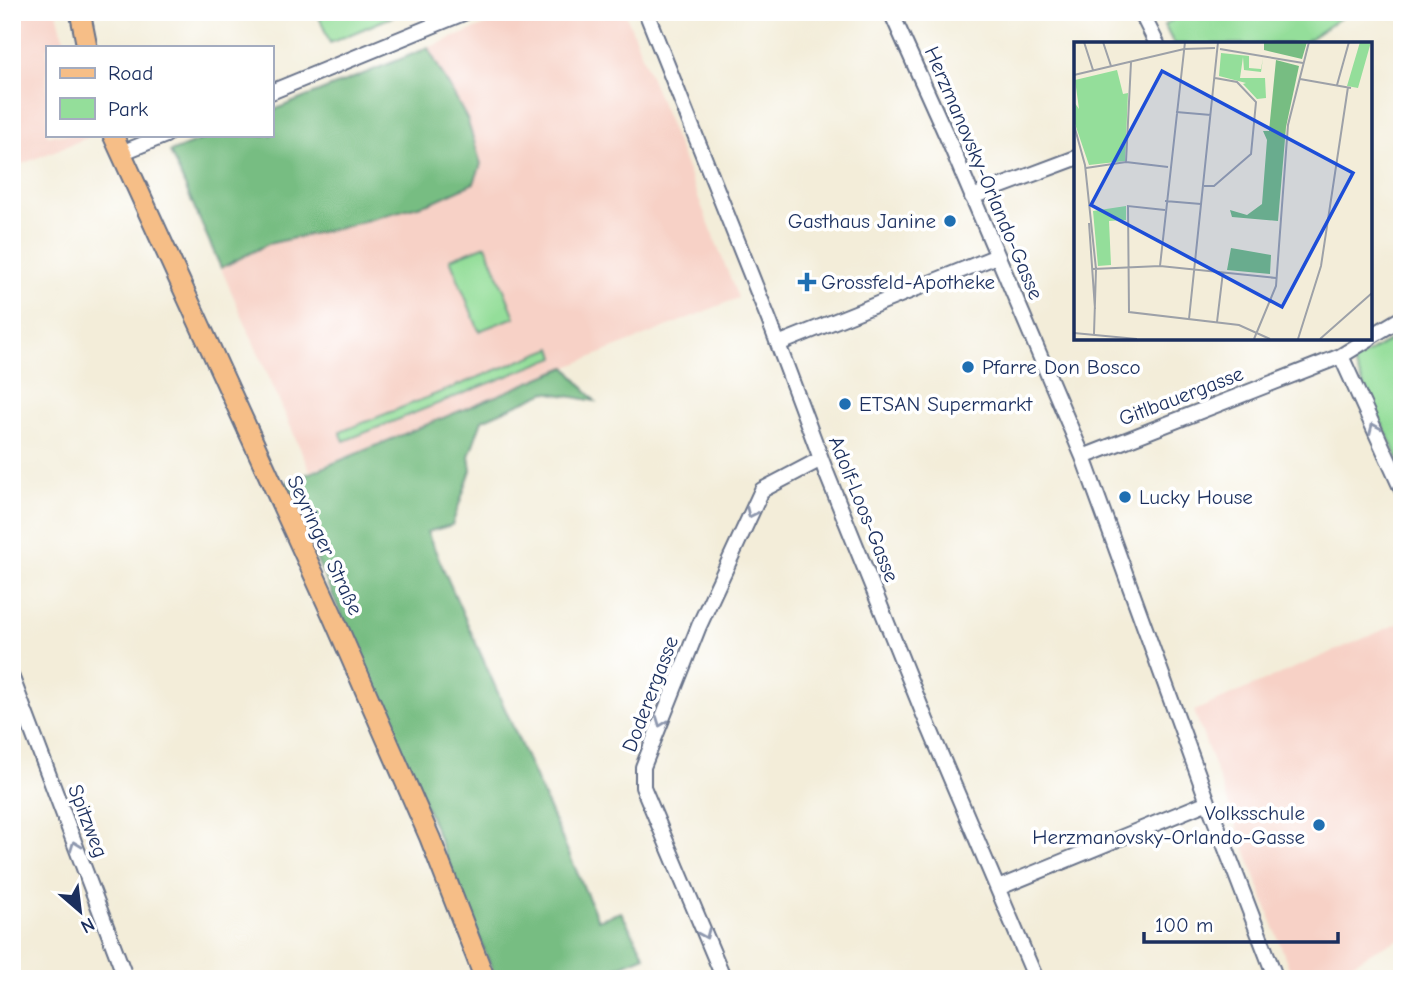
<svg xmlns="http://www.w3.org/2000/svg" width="1414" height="991" font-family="'Comic Neue',sans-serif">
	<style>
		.built { fill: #f7d1c6 }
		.green { fill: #94de9a; stroke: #58867c; stroke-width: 2 }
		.forest { fill: #77bd82; stroke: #497670; stroke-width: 2 }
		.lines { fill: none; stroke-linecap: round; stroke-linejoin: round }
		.minor-casing { stroke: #677289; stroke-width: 18 }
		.major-casing { stroke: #677289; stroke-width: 23 }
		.minor { stroke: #fff; stroke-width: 14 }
		.major { stroke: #f6be87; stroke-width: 19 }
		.oneway { stroke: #8d97ae }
		.poi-dot { fill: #1f6fb2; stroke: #fff; stroke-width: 2.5 }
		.labels { text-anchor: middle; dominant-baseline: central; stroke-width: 7; stroke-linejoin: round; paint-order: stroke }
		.street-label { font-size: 21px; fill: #1b2f5e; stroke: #fff }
		.poi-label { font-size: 21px; fill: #1b2f5e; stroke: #fff; text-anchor: start }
		.inset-road { fill: none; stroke: #9da1a8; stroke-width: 2 }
		.view { fill: #1d4ed8; fill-opacity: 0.15; stroke: #1d4ed8; stroke-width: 3.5 }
		.inset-edge { fill: none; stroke: #1b2f5e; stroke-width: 3.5 }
	</style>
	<rect width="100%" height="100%" fill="#fff"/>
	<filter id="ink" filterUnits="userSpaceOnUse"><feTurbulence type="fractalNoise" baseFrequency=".0143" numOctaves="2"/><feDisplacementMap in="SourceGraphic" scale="14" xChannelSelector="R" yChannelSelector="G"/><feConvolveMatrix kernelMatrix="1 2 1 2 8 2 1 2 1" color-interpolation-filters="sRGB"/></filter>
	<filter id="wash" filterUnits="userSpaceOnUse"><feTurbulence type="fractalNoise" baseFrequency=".00686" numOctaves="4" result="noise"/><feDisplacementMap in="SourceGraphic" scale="28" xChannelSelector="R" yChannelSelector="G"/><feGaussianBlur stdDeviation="1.57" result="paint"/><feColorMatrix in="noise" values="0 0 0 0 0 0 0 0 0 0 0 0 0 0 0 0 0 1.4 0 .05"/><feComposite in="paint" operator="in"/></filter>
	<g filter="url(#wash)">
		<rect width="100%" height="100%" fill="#f3edd9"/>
		<!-- built -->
		<path class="built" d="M 12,12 L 57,12 L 66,47 L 47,47 L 47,135 L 88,135 L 89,137 L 12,168 Z
			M 517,12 L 625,12 L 738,298 L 310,471 L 170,152 L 213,135 L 271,135 L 271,111 Z
			M 1402,622 L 1402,938 L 1375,950 L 1352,964 L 1319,979 L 1293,979 L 1194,711 Z"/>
		<!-- green -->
		<path class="green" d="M 317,12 L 401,12 L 401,13 L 330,43 Z
			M 1185,12 L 1349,12 L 1302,44 L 1174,44 L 1164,25 Z
			M 486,245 L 515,317 L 479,331 L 450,259 Z
			M 1402,333 L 1402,467 L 1353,362 Z
			M 552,348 L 555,357 L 344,441 L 340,432 Z"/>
		<!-- forest -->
		<path class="forest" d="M 428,48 L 467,119 L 481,164 L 474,183 L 432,202 L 343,227 L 268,244 L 221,268 L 170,152 L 213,135 L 271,135 L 271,111 Z
			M 566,367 L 595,401 L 546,392 L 482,420 L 469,456 L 471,470 L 452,525 L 427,532 L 598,920 L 621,912 L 645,956 L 611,970 L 614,979 L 496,979 L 416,782 L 283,484 Z"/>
	</g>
	<g filter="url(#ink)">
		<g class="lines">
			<!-- minor casing -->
			<g class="minor-casing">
				<path id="minor" d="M 646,12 L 769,320 L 826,472 L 877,598 L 926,720 L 1036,979
					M 891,12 L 948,139 L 1083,457 L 1208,802 L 1276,979
					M 1141,12 L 1157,44
					M 271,92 L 466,12
					M 121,153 L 166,135
					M 972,197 L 1076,158
					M 1370,337 L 1402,318
					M 778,344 L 997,256
					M 1341,356 L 1402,490
					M 1083,457 L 1341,356 L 1370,338
					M 12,678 L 126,979
					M 998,888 L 1208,802
					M 724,979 L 643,787 L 643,767 L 699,626 L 762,490 L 821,459"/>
			</g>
			<!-- major casing -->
			<g class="major-casing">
				<path id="major" d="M 80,12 L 87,47
					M 113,135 L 331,612 L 430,838 L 485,979"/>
			</g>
			<!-- minor -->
			<use href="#minor" class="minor"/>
			<!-- major -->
			<use href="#major" class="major"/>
		</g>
		<!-- one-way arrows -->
		<defs><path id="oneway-chevron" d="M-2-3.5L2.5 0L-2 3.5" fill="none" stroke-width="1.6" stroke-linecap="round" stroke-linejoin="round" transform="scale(1.75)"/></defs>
		<g class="oneway">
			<use href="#oneway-chevron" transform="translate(1374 428) rotate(-114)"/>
			<use href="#oneway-chevron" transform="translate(751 513) rotate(115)"/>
			<use href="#oneway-chevron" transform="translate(661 722) rotate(111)"/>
			<use href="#oneway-chevron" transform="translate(75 846) rotate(-111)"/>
			<use href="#oneway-chevron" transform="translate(705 934) rotate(67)"/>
		</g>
	</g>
	<!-- markers -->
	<g class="poi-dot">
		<circle cx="950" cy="221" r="7"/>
		<path d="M803.5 271.5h7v7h7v7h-7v7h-7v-7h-7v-7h7z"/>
		<circle cx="968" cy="367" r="7"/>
		<circle cx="845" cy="404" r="7"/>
		<circle cx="1125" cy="497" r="7"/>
		<circle cx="1319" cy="825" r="7"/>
	</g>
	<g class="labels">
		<!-- street labels -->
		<g class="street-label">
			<text transform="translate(984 173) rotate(67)">Herzmanovsky-Orlando-Gasse</text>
			<text transform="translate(1181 396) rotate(-21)">Gitlbauergasse</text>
			<text transform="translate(864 509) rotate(68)">Adolf-Loos-Gasse</text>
			<text transform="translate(325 545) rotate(65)">Seyringer Straße</text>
			<text transform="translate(650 694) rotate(-69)">Doderergasse</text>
			<text transform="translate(88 821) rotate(69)">Spitzweg</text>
		</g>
		<!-- poi labels -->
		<g class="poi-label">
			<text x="936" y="221" text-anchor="end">Gasthaus Janine</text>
			<text x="821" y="282">Grossfeld-Apotheke</text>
			<text x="982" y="367">Pfarre Don Bosco</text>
			<text x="859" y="404">ETSAN Supermarkt</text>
			<text x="1139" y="497">Lucky House</text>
			<text x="1305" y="813" text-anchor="end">Volksschule<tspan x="1305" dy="24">Herzmanovsky-Orlando-Gasse</tspan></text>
		</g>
	</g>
	<!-- overview -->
	<g transform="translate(1074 42)">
		<rect width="298" height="298" fill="#f3edd9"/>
		<path d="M 286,0 L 297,0 L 284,46 L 273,44 ZM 147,11 L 175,14 L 175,26 L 187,27 L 189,16 L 187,30 L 170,28 L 169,15 L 166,36 L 191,36 L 192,56 L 183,57 L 169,42 L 172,41 L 145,34 ZM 43,28 L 49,52 L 54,51 L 51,119 L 15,123 L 0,79 L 0,60 L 5,67 L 1,38 ZM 52,164 L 52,178 L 35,179 L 37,223 L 24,224 L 19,169 Z" fill="#94de9a"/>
		<path d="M 190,0 L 233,0 L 228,17 L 190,8 ZM 202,18 L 225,24 L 212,85 L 204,179 L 158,175 L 156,168 L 173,173 L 188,162 L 193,98 L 189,89 L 195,89 ZM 157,206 L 197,213 L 196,232 L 153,228 Z" fill="#77bd82"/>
		<path class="inset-road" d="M 10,0 L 19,28M 29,0 L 37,24M 146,7 L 229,21M 0,33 L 110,7 L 141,6M 226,37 L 277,46M 263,43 L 275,0M 102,70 L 137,73M 0,83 L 11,123 L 22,227 L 20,292M 52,120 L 57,20M 12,126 L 52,120 L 94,125M 130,144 L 140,144 L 177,112 L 182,60 L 163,40 L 141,36M 91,159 L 127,162M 91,168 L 54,164 L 55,270 L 165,283 L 196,297M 15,181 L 21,267M 86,224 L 111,0M 19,227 L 86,224 L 202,236M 115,277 L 144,0M 143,280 L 149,230M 0,291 L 63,297M 180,297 L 202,244 L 214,83 L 235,0M 224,297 L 247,224 L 274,45M 246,297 L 298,251"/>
		<path class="view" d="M 88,29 L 279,131 L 208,265 L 17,163 Z"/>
		<rect width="298" height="298" class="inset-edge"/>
	</g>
	<!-- margin -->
	<rect width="1414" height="991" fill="none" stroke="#fff" stroke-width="42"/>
	<!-- legend -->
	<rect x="46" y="46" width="228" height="91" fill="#ffffff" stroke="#a4acbf" stroke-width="2"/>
	<rect x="60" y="68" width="35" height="10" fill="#f6be87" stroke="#a4acbf" stroke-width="2"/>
	<text x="108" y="80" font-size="21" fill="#1b2f5e">Road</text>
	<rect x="60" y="98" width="35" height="21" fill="#94de9a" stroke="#a4acbf" stroke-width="2"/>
	<text x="108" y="116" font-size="21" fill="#1b2f5e">Park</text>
	<!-- north arrow -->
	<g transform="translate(80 911) rotate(152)" stroke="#ffffff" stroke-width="5" paint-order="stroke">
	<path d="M0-5L12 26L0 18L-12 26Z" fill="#1b2f5e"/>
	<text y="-10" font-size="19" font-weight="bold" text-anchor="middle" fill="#1b2f5e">N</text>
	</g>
	<!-- scale -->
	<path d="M1144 932v10h194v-10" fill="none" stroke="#1b2f5e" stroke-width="3.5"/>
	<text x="1155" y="932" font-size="21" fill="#1b2f5e" stroke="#ffffff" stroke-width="5" paint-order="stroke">100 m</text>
</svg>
